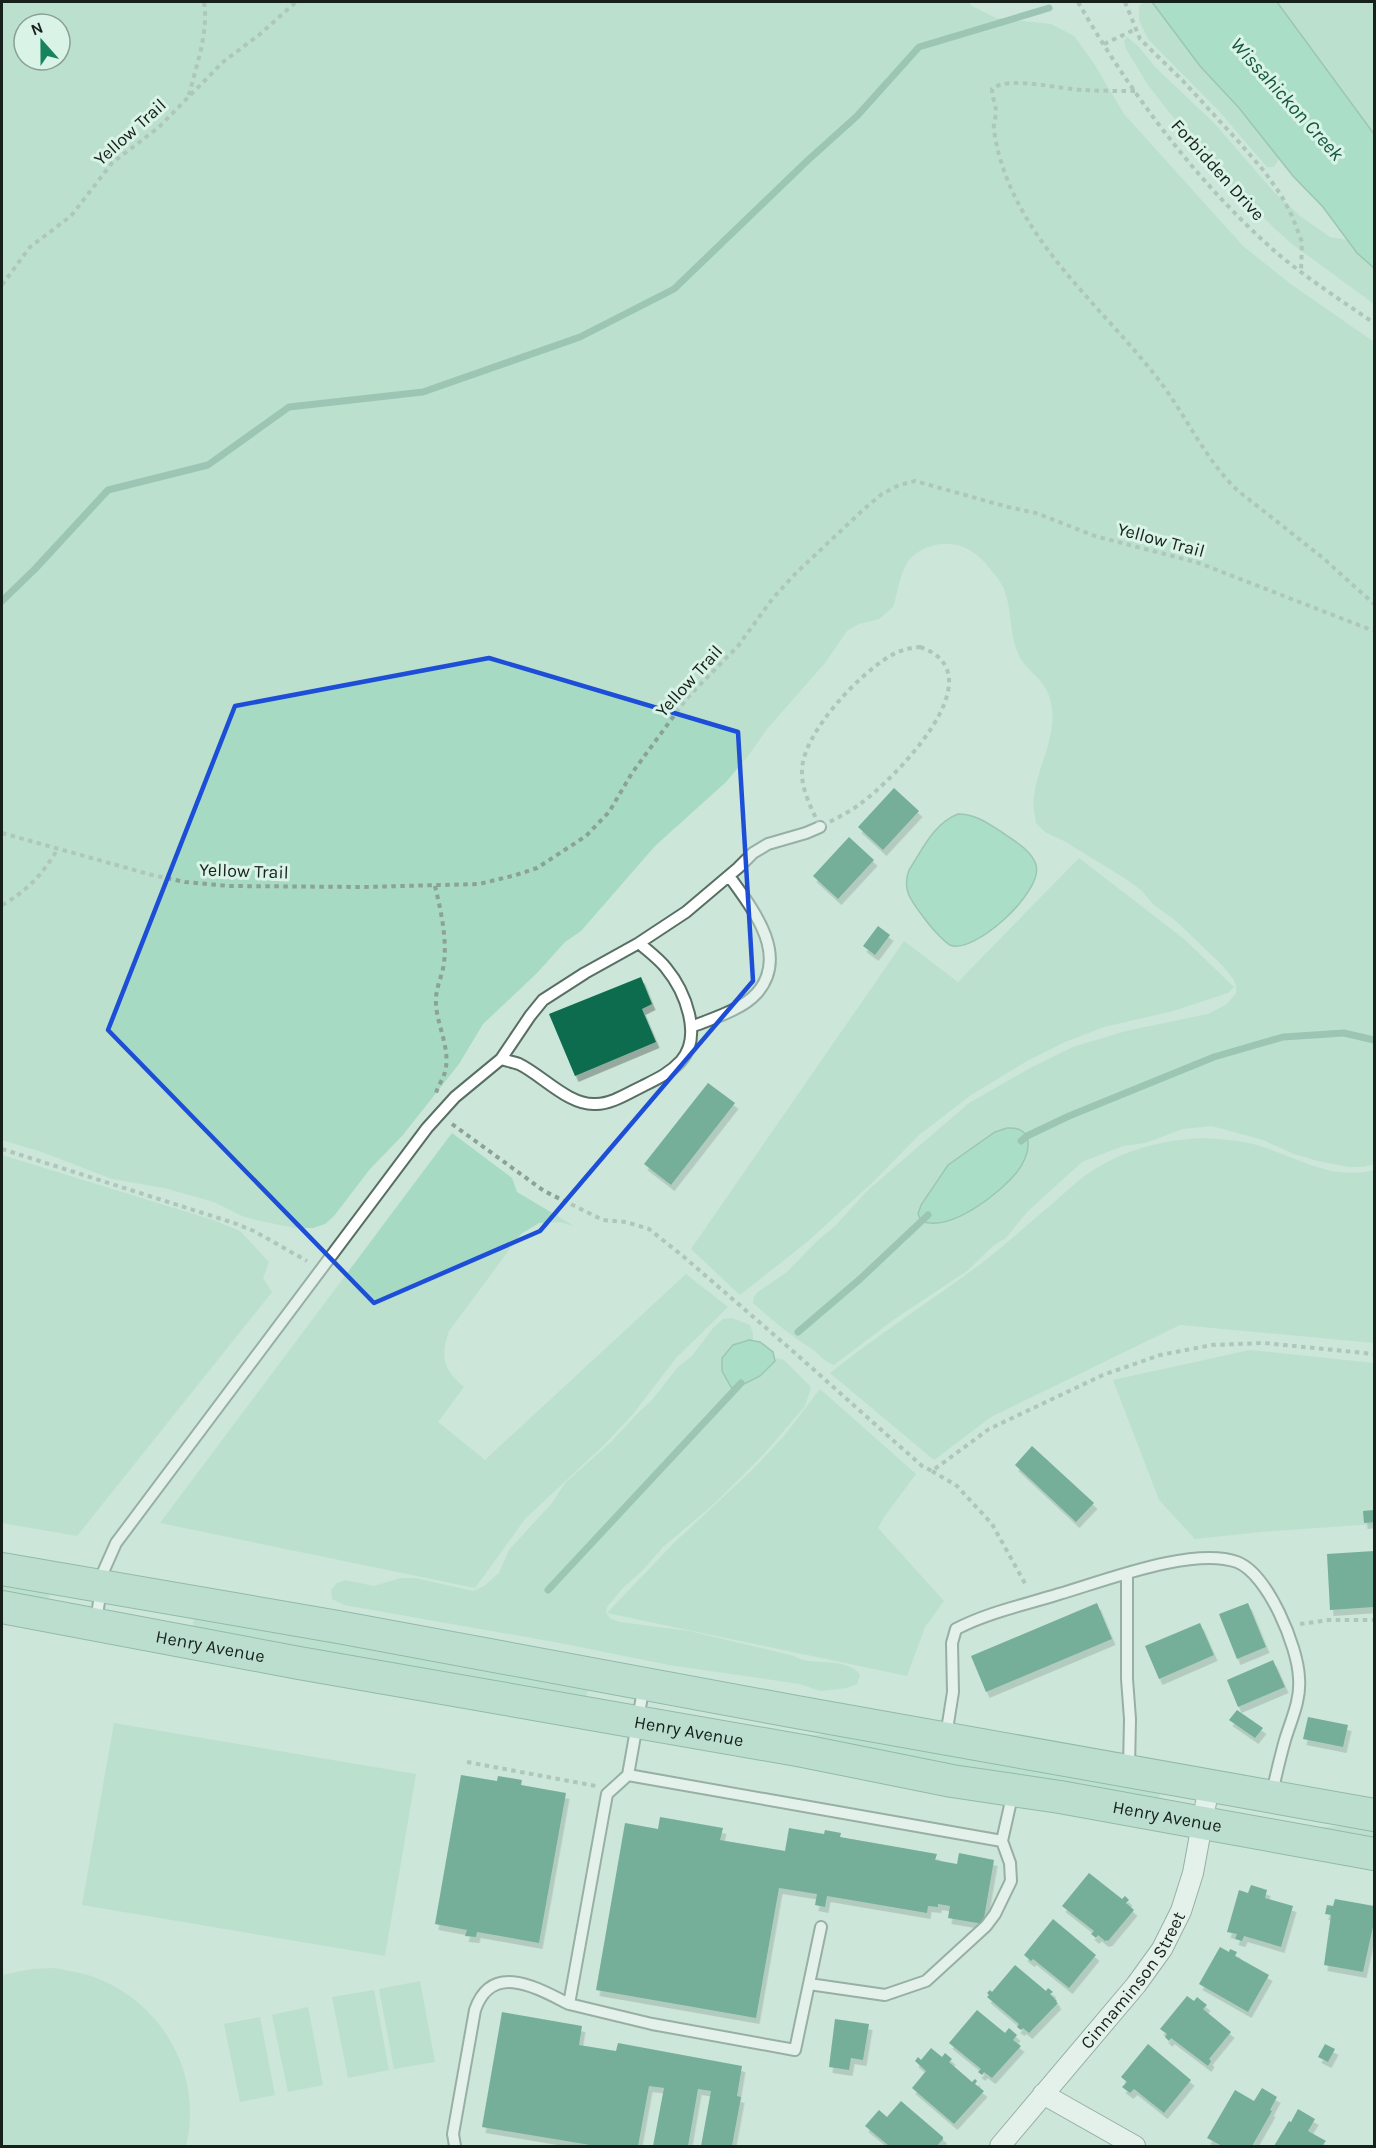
<svg xmlns="http://www.w3.org/2000/svg" width="1376" height="2148" font-family="Karla,sans-serif">
	<style>
		.green { fill: #a6dac2; fill-rule: evenodd }
		.water { fill: #83d6b2; stroke: #63a085; stroke-width: 1.5 }
		.lines { fill: none; stroke-linecap: round; stroke-linejoin: round }
		.stream { stroke: #63a085; stroke-width: 7 }
		.building { fill: #0a6c4e; filter: url(#shadow) }
		.lane-casing { stroke: #586f64; stroke-width: 14 }
		.street-casing { stroke: #586f64; stroke-width: 22 }
		.primary-casing { stroke: #4e856e; stroke-width: 34 }
		.path { stroke: #8ca197; stroke-width: 4; stroke-dasharray: 4.5 4.5; stroke-linecap: butt }
		.lane { stroke: #fff; stroke-width: 10 }
		.street { stroke: #fff; stroke-width: 20 }
		.primary { stroke: #a7d6c2; stroke-width: 32 }
		.marked { fill: none; stroke: #1d4ed8; stroke-width: 4.5; stroke-linejoin: round }
		.labels { text-anchor: middle; dominant-baseline: central; stroke-width: 6; stroke-linejoin: round; paint-order: stroke }
		.street-label { font-size: 18px; fill: #17211c; stroke: #d9f3e6 }
		.water-label { font-size: 20px; font-style: italic; fill: #15563f; stroke: #d9f3e6 }
	</style>
	<defs>
		<filter id="shadow"><feDropShadow dx="3.5" dy="6" stdDeviation="0" flood-color="#0004"/></filter>
	</defs>
	<rect width="100%" height="100%" fill="#cce6d9"/>
	<!-- green -->
	<path class="green" d="M 2,2 L 968,2 L 972,6 L 996,18 L 1051,24 L 1074,36 L 1093,62 L 1124,114 L 1243,246 L 1292,285 L 1374,342 L 1374,1164 L 1363,1167 L 1349,1167 L 1318,1161 L 1294,1154 L 1263,1140 L 1212,1126 L 1183,1129 L 1145,1143 L 1123,1146 L 1082,1162 L 1027,1212 L 1006,1238 L 993,1246 L 967,1271 L 896,1318 L 834,1365 C 825,1362 820,1355 812,1349 C 790,1335 772,1320 753,1303 L 754,1297 L 758,1292 L 787,1272 L 816,1242 L 836,1225 L 868,1190 L 969,1103 L 1032,1067 L 1073,1047 L 1126,1031 L 1208,1014 L 1227,1004 L 1236,993 L 1236,986 L 1234,980 L 1222,965 L 1176,921 L 1154,905 L 1141,890 L 1126,879 L 1064,841 L 1045,832 L 1036,823 C 1035,814 1032,804 1034,796 C 1038,764 1058,736 1051,703 C 1046,676 1026,674 1017,651 C 1009,630 1012,609 1004,589 C 1001,582 996,576 991,570 C 975,549 955,538 928,547 C 920,550 911,556 907,563 C 899,576 898,593 893,607 L 879,619 L 859,624 L 847,631 L 825,663 L 767,729 L 748,756 L 726,782 L 655,846 L 581,931 L 565,942 L 537,973 L 483,1024 L 459,1064 L 402,1136 L 370,1169 L 334,1216 L 325,1224 L 313,1228 L 295,1228 L 256,1220 L 242,1216 L 214,1202 L 164,1188 L 112,1179 L 42,1152 L 2,1140 ZM 24,24 L 60,24 L 60,60 L 24,60 ZM 1007,1128 L 921,1205 L 948,1165 L 995,1132 Z
		M 1144,2 L 1152,2 L 1200,66 L 1274,149 L 1280,157 L 1274,167 L 1267,167 L 1218,110 L 1148,39 L 1139,20 L 1139,6 Z
		M 1277,2 L 1374,2 L 1374,134 Z
		M 1127,37 L 1139,47 L 1154,66 L 1214,123 L 1274,192 L 1300,216 L 1330,237 L 1348,240 L 1357,253 L 1374,268 L 1374,304 L 1292,244 L 1274,228 L 1223,176 L 1197,148 L 1148,85 L 1126,49 L 1124,41 Z
		M 1079,858 L 1184,939 L 1234,987 L 1228,993 L 1173,1011 L 1104,1027 L 1065,1042 L 1027,1061 L 971,1095 L 919,1135 L 873,1182 L 807,1242 L 740,1295 L 691,1249 L 904,941 L 958,982 Z
		M 452,1133 L 512,1178 L 517,1192 L 574,1226 L 560,1222 L 539,1223 L 521,1234 L 449,1331 C 440,1356 443,1370 464,1387 L 438,1422 L 485,1460 L 686,1274 L 728,1307 L 676,1358 L 633,1414 L 605,1444 L 525,1519 L 475,1588 L 160,1523 Z
		M 1202,1138 C 1218,1139 1234,1140 1249,1143 C 1291,1153 1329,1182 1374,1170 L 1374,1343 L 1180,1325 L 991,1417 L 934,1460 L 830,1373 C 878,1335 929,1302 978,1266 C 1004,1246 1027,1225 1052,1204 C 1068,1190 1083,1175 1102,1165 C 1134,1147 1166,1140 1202,1138 Z
		M 2,1155 L 213,1220 L 240,1231 L 269,1262 L 263,1278 L 272,1292 L 77,1536 L 2,1523 Z
		M 732,1318 L 750,1325 L 753,1334 L 753,1340 L 733,1345 L 760,1376 L 768,1369 L 776,1358 L 784,1360 L 808,1384 L 811,1388 L 805,1406 L 764,1454 L 715,1503 L 663,1547 L 644,1569 L 622,1589 L 607,1607 L 606,1613 L 611,1619 L 620,1622 L 689,1631 L 790,1655 C 794,1656 799,1659 804,1660 C 820,1664 850,1659 860,1675 L 857,1684 L 847,1688 L 820,1691 L 800,1684 L 669,1665 L 560,1643 L 344,1605 L 332,1599 L 331,1590 L 337,1583 L 345,1580 L 374,1586 L 401,1578 L 415,1578 L 473,1591 L 484,1586 L 499,1573 L 509,1550 L 552,1503 L 565,1483 L 611,1442 L 638,1413 L 652,1400 L 678,1367 L 692,1356 L 713,1328 L 723,1319 Z
		M 1250,1350 L 1374,1363 L 1374,1524 L 1261,1532 L 1195,1539 L 1159,1500 L 1113,1380 Z
		M 820,1389 L 916,1474 L 884,1517 L 878,1528 L 944,1601 L 925,1627 L 907,1676 L 607,1613 L 673,1544 L 752,1470 L 784,1436 Z
		M 2,1581 L 49,1592 L 49,1597 L 46,1600 L 2,1596 Z
		M 196,1617 L 588,1688 L 586,1698 L 194,1629 L 193,1623 Z
		M 114,1723 L 416,1774 L 385,1956 L 82,1905 Z
		M 847,1733 L 1160,1791 L 1159,1801 L 1156,1803 L 794,1736 Z
		M 1357,1825 L 1374,1828 L 1374,1842 L 1308,1828 Z
		M 54,1968 C 70,1971 85,1973 99,1979 C 165,2006 203,2077 186,2146 L 2,2146 L 2,1975 L 32,1969 Z
		M 420,1981 L 435,2062 L 394,2069 L 379,1989 Z
		M 374,1990 L 389,2070 L 348,2078 L 332,1997 Z
		M 308,2007 L 323,2085 L 288,2092 L 272,2015 Z
		M 260,2017 L 275,2095 L 240,2102 L 224,2024 Z"/>
	<!-- water -->
	<path class="water" d="M 1152,2 L 1277,2 L 1374,134 L 1374,268 L 1357,253 L 1323,207 L 1293,176 L 1239,108 L 1200,66 Z
		M 958,814 C 976,814 989,824 1003,833 C 1015,841 1032,851 1036,865 C 1044,892 972,956 950,945 C 943,941 929,925 925,919 C 913,903 901,891 909,870 C 922,850 934,823 958,814 Z
		M 1007,1128 C 1037,1126 1030,1156 1017,1172 C 1000,1193 950,1233 921,1221 L 918,1214 L 921,1205 L 948,1165 L 995,1132 Z
		M 749,1340 L 760,1342 L 773,1352 L 775,1361 L 760,1376 L 736,1388 L 731,1387 L 722,1371 L 722,1358 L 733,1345 Z"/>
	<g class="lines">
		<!-- stream -->
		<path class="stream" d="M 2,601 L 35,569 L 108,490 L 208,465 L 289,407 L 423,392 L 580,337 L 674,289 L 807,161 L 857,116 L 919,47 L 1049,8
			M 1021,1141 L 1027,1136 L 1069,1116 L 1214,1057 L 1283,1037 L 1344,1033 L 1374,1040
			M 798,1332 L 860,1279 L 928,1215
			M 548,1590 L 741,1383"/>
	</g>
	<!-- building -->
	<path class="building" d="M 894,788 L 919,811 L 883,850 L 858,827 Z
		M 849,837 L 874,860 L 838,899 L 813,876 Z
		M 878,926 L 890,935 L 875,955 L 863,946 Z
		M 641,977 L 652,1004 L 642,1009 L 656,1042 L 575,1076 L 549,1014 Z
		M 708,1083 L 735,1103 L 671,1185 L 644,1164 Z
		M 1032,1446 L 1094,1503 L 1076,1522 L 1015,1465 Z
		M 1374,1510 L 1374,1522 L 1364,1523 L 1363,1511 Z
		M 1374,1551 L 1374,1607 L 1330,1610 L 1327,1554 Z
		M 1097,1603 L 1112,1639 L 986,1692 L 971,1656 Z
		M 1248,1603 L 1266,1647 L 1237,1659 L 1219,1614 Z
		M 1200,1623 L 1214,1655 L 1159,1679 L 1145,1646 Z
		M 1273,1660 L 1285,1687 L 1238,1707 L 1227,1680 Z
		M 1237,1710 L 1263,1728 L 1255,1738 L 1229,1720 Z
		M 1308,1717 L 1348,1725 L 1343,1747 L 1303,1739 Z
		M 461,1775 L 497,1781 L 498,1776 L 522,1780 L 521,1785 L 566,1793 L 539,1943 L 477,1932 L 476,1937 L 465,1936 L 467,1930 L 435,1924 Z
		M 660,1817 L 723,1828 L 720,1840 L 785,1851 L 789,1828 L 824,1834 L 825,1830 L 841,1833 L 840,1837 L 937,1854 L 935,1860 L 957,1864 L 959,1853 L 994,1860 L 983,1924 L 948,1918 L 950,1906 L 938,1904 L 938,1907 L 928,1906 L 927,1913 L 827,1896 L 825,1907 L 815,1905 L 817,1894 L 779,1888 L 756,2018 L 596,1990 L 625,1823 L 658,1829 Z
		M 1089,1873 L 1122,1899 L 1125,1896 L 1129,1900 L 1126,1903 L 1134,1910 L 1108,1941 L 1107,1940 L 1105,1941 L 1098,1935 L 1096,1938 L 1091,1934 L 1094,1931 L 1062,1906 Z
		M 1251,1885 L 1267,1890 L 1265,1898 L 1293,1906 L 1281,1947 L 1244,1936 L 1242,1941 L 1235,1939 L 1237,1934 L 1227,1932 L 1239,1890 L 1248,1893 Z
		M 1335,1899 L 1374,1906 L 1374,1922 L 1363,1972 L 1324,1965 L 1331,1915 L 1325,1914 L 1327,1905 L 1333,1906 Z
		M 1053,1919 L 1096,1955 L 1069,1988 L 1033,1959 L 1031,1961 L 1024,1955 Z
		M 1220,1947 L 1229,1952 L 1230,1949 L 1237,1952 L 1235,1956 L 1269,1975 L 1248,2012 L 1199,1984 Z
		M 1015,1965 L 1046,1991 L 1048,1988 L 1053,1992 L 1050,1994 L 1057,2001 L 1056,2002 L 1058,2003 L 1029,2033 L 1023,2028 L 1021,2030 L 1017,2027 L 1019,2024 L 987,1997 L 989,1995 L 987,1993 L 990,1990 L 992,1992 Z
		M 1187,1996 L 1194,2001 L 1197,1997 L 1207,2005 L 1203,2009 L 1231,2032 L 1209,2059 L 1211,2061 L 1208,2066 L 1171,2038 L 1169,2041 L 1165,2037 L 1167,2034 L 1160,2029 Z
		M 977,2010 L 1005,2033 L 1009,2028 L 1017,2035 L 1013,2040 L 1021,2046 L 992,2078 L 984,2072 L 982,2075 L 978,2072 L 981,2069 L 949,2043 Z
		M 502,2012 L 582,2026 L 579,2045 L 616,2051 L 618,2043 L 742,2066 L 737,2096 L 741,2097 L 732,2146 L 701,2146 L 711,2091 L 698,2089 L 688,2146 L 653,2146 L 664,2088 L 649,2086 L 638,2146 L 596,2146 L 482,2127 Z
		M 835,2019 L 869,2024 L 863,2060 L 851,2058 L 849,2070 L 829,2067 Z
		M 1148,2044 L 1191,2080 L 1164,2113 L 1134,2089 L 1130,2093 L 1122,2087 L 1127,2082 L 1121,2077 Z
		M 1325,2044 L 1335,2049 L 1328,2062 L 1318,2057 Z
		M 931,2048 L 942,2057 L 945,2053 L 952,2059 L 949,2062 L 972,2082 L 975,2079 L 977,2081 L 975,2084 L 984,2091 L 954,2124 L 912,2088 L 926,2071 L 915,2061 L 918,2057 L 921,2060 Z
		M 1262,2088 L 1277,2097 L 1270,2110 L 1272,2111 L 1252,2146 L 1222,2146 L 1207,2138 L 1235,2090 L 1254,2101 Z
		M 901,2101 L 943,2137 L 943,2139 L 937,2146 L 889,2146 L 865,2126 L 879,2110 L 887,2117 Z
		M 1298,2109 L 1315,2119 L 1308,2131 L 1326,2141 L 1322,2146 L 1274,2146 L 1289,2121 L 1291,2122 Z"/>
	<g class="lines">
		<!-- lane casing -->
		<g class="lane-casing">
			<path id="lane" d="M 691,1027 C 711,1019 742,1010 757,993 C 790,955 752,908 729,876
				M 501,1059 C 507,1061 514,1062 519,1064 C 542,1075 569,1106 596,1104 C 612,1104 628,1093 643,1086 C 657,1079 670,1073 681,1061 C 703,1036 685,991 666,968 C 659,959 648,951 639,943
				M 1127,1573 L 1127,1679 L 1130,1719 L 1129,1768
				M 96,1621 L 104,1570 L 116,1543 L 427,1128 L 455,1097 L 501,1059 L 530,1016 L 543,1000 L 585,973 L 639,943 L 686,912 L 738,868 L 753,853 L 768,844 L 806,833 L 820,827
				M 644,1685 L 628,1775 L 1002,1841 L 1013,1792
				M 946,1736 L 953,1692 L 952,1643 L 956,1629 C 989,1612 1024,1605 1059,1594 C 1104,1581 1193,1546 1237,1562 C 1268,1574 1298,1647 1299,1678 C 1301,1700 1291,1720 1285,1740 C 1280,1758 1276,1775 1272,1793
				M 809,1984 L 885,1995 L 926,1981 L 986,1926 L 995,1914 L 1011,1881 L 1010,1863 L 1002,1841
				M 569,2004 L 652,2024 L 795,2050 L 821,1927
				M 455,2146 L 453,2134 L 475,2010 C 492,1961 537,1988 569,2004 L 607,1794 L 628,1775"/>
		</g>
		<!-- street casing -->
		<g class="street-casing">
			<g id="street">
				<path d="M 1043,2094 L 1135,2146"/>
				<path id="s1" d="M 1000,2146 L 1136,1985 L 1162,1949 L 1181,1911 L 1193,1873 L 1209,1786"/>
			</g>
		</g>
		<!-- primary casing -->
		<g class="primary-casing">
			<g id="primary">
				<path d="M 2,1569 L 338,1627 L 791,1711 L 1374,1815"/>
				<path id="s2" d="M 2,1607 L 299,1663 L 803,1751 L 952,1781 L 1060,1797 L 1374,1854"/>
			</g>
		</g>
		<!-- path -->
		<path class="path" d="M 1078,2 C 1131,94 1197,183 1278,254 C 1308,279 1342,301 1374,323
			M 1125,2 L 1140,39 L 1183,81 L 1238,141 L 1264,171 L 1281,195 L 1292,216 L 1302,242 L 1301,272
			M 1104,44 L 1136,29
			M 1135,91 C 1118,91 1101,91 1084,90 C 1063,90 1008,75 992,89 C 992,98 996,104 996,112 C 996,118 993,123 994,130 C 1009,234 1097,300 1158,379 C 1186,415 1204,458 1237,490 L 1323,558 L 1374,604
			M 189,95 C 196,66 209,32 204,2
			M 2,285 L 30,247 L 71,216 L 112,163 L 159,127 L 223,62 L 259,35 L 296,2
			M 920,647 C 1000,674 893,780 860,804 C 848,813 833,820 820,827 C 812,809 801,790 802,770 C 803,733 859,674 890,656 C 900,650 909,648 920,647 Z
			M 2,833 L 152,875 L 185,882 L 229,886 L 364,887 L 479,884 L 516,875 L 537,868 L 586,836 L 609,812 L 632,773 L 687,698 L 738,646 L 773,598 L 796,573 L 864,509 L 882,494 L 899,485 L 915,481 L 1008,507 L 1036,513 L 1095,536 L 1199,563 L 1374,631
			M 435,886 C 441,911 447,938 444,963 C 442,978 435,988 436,1004 C 437,1026 451,1049 445,1072 C 443,1079 438,1086 436,1093
			M 2,905 C 27,891 44,873 58,848
			M 452,1124 L 544,1191 L 603,1220 L 626,1222 L 649,1229 L 684,1257 L 795,1353 L 922,1466 L 932,1471 L 989,1429 L 1103,1375 L 1160,1355 L 1212,1345 L 1264,1343 L 1374,1354
			M 2,1149 L 234,1223 L 254,1231 L 307,1261
			M 932,1471 L 957,1486 L 992,1524 L 1027,1587
			M 1300,1624 L 1329,1620 L 1374,1620
			M 467,1762 L 596,1786"/>
		<!-- lane -->
		<use href="#lane" class="lane"/>
		<!-- street -->
		<use href="#street" class="street"/>
		<!-- primary -->
		<use href="#primary" class="primary"/>
	</g>
	<!-- marked area -->
	<path d="M0 0H1376V2148H0ZM 489,658 L 738,732 L 753,981 L 540,1231 L 374,1303 L 108,1030 L 235,706 Z" fill="#cce6d9" fill-opacity=".55" fill-rule="evenodd"/>
	<path class="marked" d="M 489,658 L 738,732 L 753,981 L 540,1231 L 374,1303 L 108,1030 L 235,706 Z"/>
	<g class="labels">
		<!-- street labels -->
		<g class="street-label">
			<text transform="translate(130 132) rotate(-42)">Yellow Trail</text>
			<text transform="translate(1218 170) rotate(48)">Forbidden Drive</text>
			<text transform="translate(1161 540) rotate(15)">Yellow Trail</text>
			<text transform="translate(689 681) rotate(-48)">Yellow Trail</text>
			<text transform="translate(244 871) rotate(2)">Yellow Trail</text>
			<text stroke="none"><textPath href="#s2" startOffset="212">Henry Avenue</textPath></text>
			<text stroke="none"><textPath href="#s2" startOffset="698">Henry Avenue</textPath></text>
			<text stroke="none"><textPath href="#s2" startOffset="1184">Henry Avenue</textPath></text>
			<text stroke="none"><textPath href="#s1" startOffset="213">Cinnaminson Street</textPath></text>
		</g>
		<!-- water labels -->
		<g class="water-label">
			<text transform="translate(1287 99) rotate(48)">Wissahickon Creek</text>
		</g>
	</g>
	<!-- border -->
	<rect width="1376" height="2148" fill="none" stroke="#17211c" stroke-width="6"/>
	<!-- north arrow -->
	<g transform="translate(42 42) rotate(339)"><circle r="28" fill="#d9f3e6" stroke="#8b9f95" stroke-width="1.5"/>
	<path d="M0-4.5L10 22L0 15L-10 22Z" fill="#16835f"/>
	<text y="-9" font-size="16" font-weight="bold" text-anchor="middle" fill="#17211c">N</text>
	</g>
</svg>
